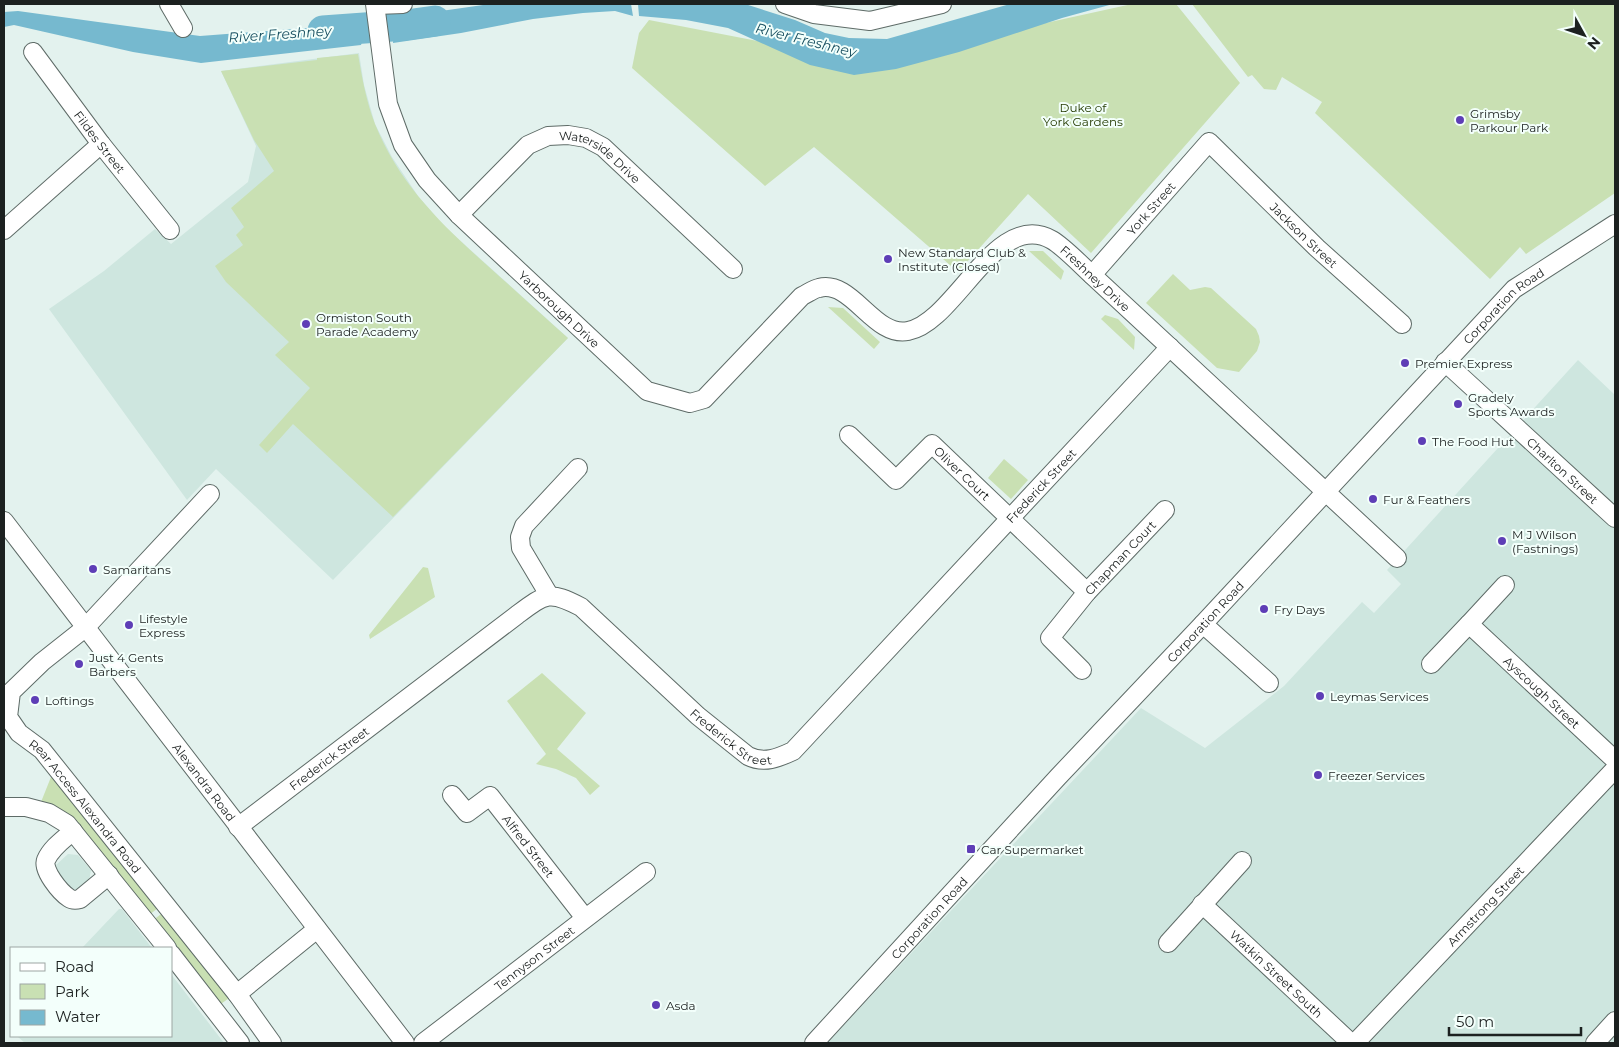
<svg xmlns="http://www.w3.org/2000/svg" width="1619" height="1047" font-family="Montserrat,sans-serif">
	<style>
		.built { fill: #cee6df }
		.green { fill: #c9e0b3 }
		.water { fill: #76b9cf }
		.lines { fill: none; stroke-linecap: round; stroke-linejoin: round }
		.river { stroke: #76b9cf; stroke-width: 31 }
		.minor-casing { stroke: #5e6b67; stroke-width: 20 }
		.minor { stroke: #fff; stroke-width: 18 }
		.poi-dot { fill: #5e3eb6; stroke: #f3fffb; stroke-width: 2 }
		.labels { text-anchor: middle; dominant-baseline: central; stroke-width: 4; stroke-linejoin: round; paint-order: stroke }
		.park-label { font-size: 12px; fill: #253b02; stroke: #f3fffb }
		.poi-label { font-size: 12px; fill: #1c2120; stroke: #f3fffb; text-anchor: start }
		.street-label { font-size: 12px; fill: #1c2120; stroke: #f3fffb }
		.water-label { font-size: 14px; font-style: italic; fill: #164e5f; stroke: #f3fffb }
	</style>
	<rect width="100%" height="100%" fill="#e3f2ee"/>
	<!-- built -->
	<path class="built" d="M 359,53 L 364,85 L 375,124 L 392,157 L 418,196 L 444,226 L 568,338 L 333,580 L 216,469 L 187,500 L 49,309 L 104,271 L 155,229 L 171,244 L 248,182 L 256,146 L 221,71 Z
		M 1578,360 L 1615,395 L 1615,1043 L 827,1043 L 1141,708 L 1205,748 L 1284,686 L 1362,602 L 1374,613 L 1401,584 L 1387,570 Z
		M 68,854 L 78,855 L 91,870 L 89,881 L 79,890 L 69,889 L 57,873 L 56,865 Z
		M 119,909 L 122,909 L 152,948 L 82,948 Z
		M 171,974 L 224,1043 L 25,1043 L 18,1037 L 171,1036 Z"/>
	<!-- green -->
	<path class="green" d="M 1132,4 L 1176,4 L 1240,83 L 1091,253 L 1028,194 L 958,272 L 814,147 L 765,186 L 632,68 L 639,33 L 649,20 L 867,62 Z
		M 1192,4 L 1615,4 L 1615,193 L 1526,254 L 1520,247 L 1490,279 L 1315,113 L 1322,102 L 1282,77 L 1276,90 L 1264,89 L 1252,75 L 1248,77 Z
		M 358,54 C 362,77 366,101 375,124 C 399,184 442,225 489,267 C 516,291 542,315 568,338 L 393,517 L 293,424 L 267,453 L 259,445 L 310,388 L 275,355 L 289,342 L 226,282 L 215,266 L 243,245 L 236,235 L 244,227 L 231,208 L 274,171 L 254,140 L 221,71 L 317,60 L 317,58 Z
		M 1029,251 L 1043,251 L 1064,271 L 1061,280 Z
		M 1173,274 L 1190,290 L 1205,287 L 1211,288 L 1256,329 L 1259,336 L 1260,342 L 1257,351 L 1239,372 L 1217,368 L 1146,303 Z
		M 828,307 L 843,308 L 880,342 L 874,349 Z
		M 1105,315 L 1118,319 L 1135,337 L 1134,350 L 1101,319 Z
		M 1004,459 L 1028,480 L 1011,499 L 988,478 Z
		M 423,567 L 428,568 L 435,597 L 370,639 L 369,635 Z
		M 542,673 L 586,713 L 557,749 L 600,786 L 590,795 L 576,778 L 556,769 L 536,764 L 546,754 L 507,701 Z
		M 53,772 L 162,905 L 149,915 L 67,813 L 41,802 Z
		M 165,911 L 232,996 L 218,1006 L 152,921 Z"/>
	<!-- water -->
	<path class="water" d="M 490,4 L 631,4 L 633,16 L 615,11 L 583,13 L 533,19 L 461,33 L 393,43 L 394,26 L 392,18 Z
		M 638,4 L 745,4 L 795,20 L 825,33 L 849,38 L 887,39 L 1010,4 L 1113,4 L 1062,18 L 959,52 L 896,69 L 854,75 L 810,65 L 728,28 L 686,20 L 639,16 Z
		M 18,11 L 200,36 L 321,27 L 362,20 L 367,28 L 361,45 L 201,63 L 133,52 L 14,25 L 4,27 L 4,12 Z"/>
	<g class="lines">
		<!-- river -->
		<path class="river" d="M 323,31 L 406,25 L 435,21"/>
		<!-- minor casing -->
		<g class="minor-casing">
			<g id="minor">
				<path d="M 169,4 L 183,28"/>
				<path id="s1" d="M 375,4 L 388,104 L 403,145 L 427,180 L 459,215 L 647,391 L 690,403 L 704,399 L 802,296 C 807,294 813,289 819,288 C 852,279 874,338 908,331 C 956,322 996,208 1052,240 C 1064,247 1081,265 1092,275 L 1397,558"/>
				<path d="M 785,4 L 814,14 L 870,21 L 942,4"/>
				<path d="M 376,5 L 403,4"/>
				<path id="s2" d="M 33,52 L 101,144 L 170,230"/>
				<path id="s3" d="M 459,215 L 528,145 L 548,136 L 568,135 L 586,138 L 603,147 L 733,269"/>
				<path d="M 4,230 L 101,144"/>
				<path id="s4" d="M 1092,275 L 1209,142 L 1317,248 L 1402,324"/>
				<path id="s5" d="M 1445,362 L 1615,518"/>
				<path id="s6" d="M 849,435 L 896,480 L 932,444 L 1087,592"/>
				<path id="s7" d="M 210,494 L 85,628 L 42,662 L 11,692 L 8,717 L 19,733 L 42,750 L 237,994 L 317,929"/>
				<path id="s8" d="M 4,521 L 405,1043"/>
				<path d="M 549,595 L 521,548 L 520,537 L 524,526 L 578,468"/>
				<path d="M 1203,624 L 1269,683"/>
				<path d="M 1469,624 L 1505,585"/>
				<path id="s9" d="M 1431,664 L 1469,624 L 1615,760"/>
				<path id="s10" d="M 1082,670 L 1050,638 L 1087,592 L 1165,510"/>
				<path id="s11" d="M 452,795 L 467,813 L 490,796 L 585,918"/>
				<path d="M 4,807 L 26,807 L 49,813 L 67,824 L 167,948"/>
				<path id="s12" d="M 238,827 L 517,615 C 545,594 549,590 581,607 L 698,716 L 748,756 C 764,764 778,758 793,751 L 1170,347"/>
				<path d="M 73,831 C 64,839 51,848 46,860 C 42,870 60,892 69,898 C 72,900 76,900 80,899 L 109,875"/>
				<path id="s13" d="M 1202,904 L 1351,1043"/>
				<path d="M 1168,943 L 1242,861"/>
				<path d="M 171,954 L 240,1043"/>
				<path d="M 237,994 L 272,1043"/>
				<path id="s14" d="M 423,1043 L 646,872"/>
				<path id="s15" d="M 814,1043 L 1058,777 L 1203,624 L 1514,289 L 1615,224"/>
				<path id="s16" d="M 1355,1043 L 1615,769"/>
				<path d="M 1595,1043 L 1615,1021"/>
			</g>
		</g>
		<!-- minor -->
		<use href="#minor" class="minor"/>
	</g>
	<!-- markers -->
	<g class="poi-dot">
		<circle cx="1460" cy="120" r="5"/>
		<circle cx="888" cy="259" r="5"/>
		<circle cx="306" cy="324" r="5"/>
		<circle cx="1405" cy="363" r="5"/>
		<circle cx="1458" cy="404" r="5"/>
		<circle cx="1422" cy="441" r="5"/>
		<circle cx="1373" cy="499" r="5"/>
		<circle cx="1502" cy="541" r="5"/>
		<circle cx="93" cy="569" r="5"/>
		<circle cx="1264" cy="609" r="5"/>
		<circle cx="129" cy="625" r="5"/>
		<circle cx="79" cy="664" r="5"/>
		<circle cx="1320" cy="696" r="5"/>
		<circle cx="35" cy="700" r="5"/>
		<circle cx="1318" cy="775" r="5"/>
		<rect x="966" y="844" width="10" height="10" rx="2.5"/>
		<circle cx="656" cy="1005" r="5"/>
	</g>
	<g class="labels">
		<!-- park labels -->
		<g class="park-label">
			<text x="1083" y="107">Duke of<tspan x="1083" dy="14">York Gardens</tspan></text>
		</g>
		<!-- poi labels -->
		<g class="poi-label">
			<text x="1470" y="113">Grimsby<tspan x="1470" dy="14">Parkour Park</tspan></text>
			<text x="898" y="252">New Standard Club &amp;<tspan x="898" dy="14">Institute (Closed)</tspan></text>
			<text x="316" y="317">Ormiston South<tspan x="316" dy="14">Parade Academy</tspan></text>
			<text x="1415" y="363">Premier Express</text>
			<text x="1468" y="397">Gradely<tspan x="1468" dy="14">Sports Awards</tspan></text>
			<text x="1432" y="441">The Food Hut</text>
			<text x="1383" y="499">Fur &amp; Feathers</text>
			<text x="1512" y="534">M J Wilson<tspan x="1512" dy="14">(Fastnings)</tspan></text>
			<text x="103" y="569">Samaritans</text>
			<text x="1274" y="609">Fry Days</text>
			<text x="139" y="618">Lifestyle<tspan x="139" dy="14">Express</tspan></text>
			<text x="89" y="657">Just 4 Gents<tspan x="89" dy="14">Barbers</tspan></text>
			<text x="1330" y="696">Leymas Services</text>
			<text x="45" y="700">Loftings</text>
			<text x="1328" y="775">Freezer Services</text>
			<text x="981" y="849">Car Supermarket</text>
			<text x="666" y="1005">Asda</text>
		</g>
		<!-- street labels -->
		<g class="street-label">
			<text stroke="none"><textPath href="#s2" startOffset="112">Fildes Street</textPath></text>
			<text stroke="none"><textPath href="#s3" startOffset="179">Waterside Drive</textPath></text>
			<text stroke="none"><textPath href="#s4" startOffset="89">York Street</textPath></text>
			<text stroke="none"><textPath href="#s4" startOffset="310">Jackson Street</textPath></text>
			<text stroke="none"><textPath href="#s1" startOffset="1055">Freshney Drive</textPath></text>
			<text stroke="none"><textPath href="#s15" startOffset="1010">Corporation Road</textPath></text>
			<text stroke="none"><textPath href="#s1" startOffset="372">Yarborough Drive</textPath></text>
			<text stroke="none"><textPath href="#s5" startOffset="160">Charlton Street</textPath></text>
			<text stroke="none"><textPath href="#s6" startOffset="158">Oliver Court</textPath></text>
			<text stroke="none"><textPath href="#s12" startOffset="1056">Frederick Street</textPath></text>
			<text stroke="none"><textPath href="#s10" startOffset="152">Chapman Court</textPath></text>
			<text stroke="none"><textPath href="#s15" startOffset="575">Corporation Road</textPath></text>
			<text stroke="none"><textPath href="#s9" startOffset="155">Ayscough Street</textPath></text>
			<text stroke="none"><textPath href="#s12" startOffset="622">Frederick Street</textPath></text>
			<text stroke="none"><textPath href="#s12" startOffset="114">Frederick Street</textPath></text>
			<text stroke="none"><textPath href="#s8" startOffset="329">Alexandra Road</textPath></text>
			<text stroke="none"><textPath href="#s7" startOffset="425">Rear Access Alexandra Road</textPath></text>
			<text stroke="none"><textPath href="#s11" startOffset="115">Alfred Street</textPath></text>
			<text stroke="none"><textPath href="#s16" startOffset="189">Armstrong Street</textPath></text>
			<text stroke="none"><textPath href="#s15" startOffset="170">Corporation Road</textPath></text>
			<text stroke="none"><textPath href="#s14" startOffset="140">Tennyson Street</textPath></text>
			<text stroke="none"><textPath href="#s13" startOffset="102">Watkin Street South</textPath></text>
		</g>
		<!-- water labels -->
		<g class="water-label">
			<text transform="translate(280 34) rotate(-4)">River Freshney</text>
			<text transform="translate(806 40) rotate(14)">River Freshney</text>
		</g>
	</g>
	<!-- border -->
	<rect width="1619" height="1047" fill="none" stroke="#1c2120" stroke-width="10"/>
	<!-- legend -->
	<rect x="10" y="947" width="162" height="90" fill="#f3fffb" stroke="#9da6a3"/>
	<rect x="20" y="963" width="25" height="8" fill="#ffffff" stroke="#9da6a3"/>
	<text x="55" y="972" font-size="15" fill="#1c2120">Road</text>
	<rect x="20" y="984" width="25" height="15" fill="#c9e0b3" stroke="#9da6a3"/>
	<text x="55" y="997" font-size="15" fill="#1c2120">Park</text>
	<rect x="20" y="1010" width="25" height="15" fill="#76b9cf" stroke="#9da6a3"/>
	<text x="55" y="1022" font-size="15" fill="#1c2120">Water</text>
	<!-- north arrow -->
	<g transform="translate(1584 35) rotate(130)" stroke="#f3fffb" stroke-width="4" paint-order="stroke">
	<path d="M0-4L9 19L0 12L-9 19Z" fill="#1c2120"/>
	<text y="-8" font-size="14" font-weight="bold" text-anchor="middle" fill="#1c2120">N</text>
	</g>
	<!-- scale -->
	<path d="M1449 1027v8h132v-8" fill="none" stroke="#1c2120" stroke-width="2.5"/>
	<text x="1456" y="1027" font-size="15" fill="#1c2120" stroke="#f3fffb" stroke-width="4" paint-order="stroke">50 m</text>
</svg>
